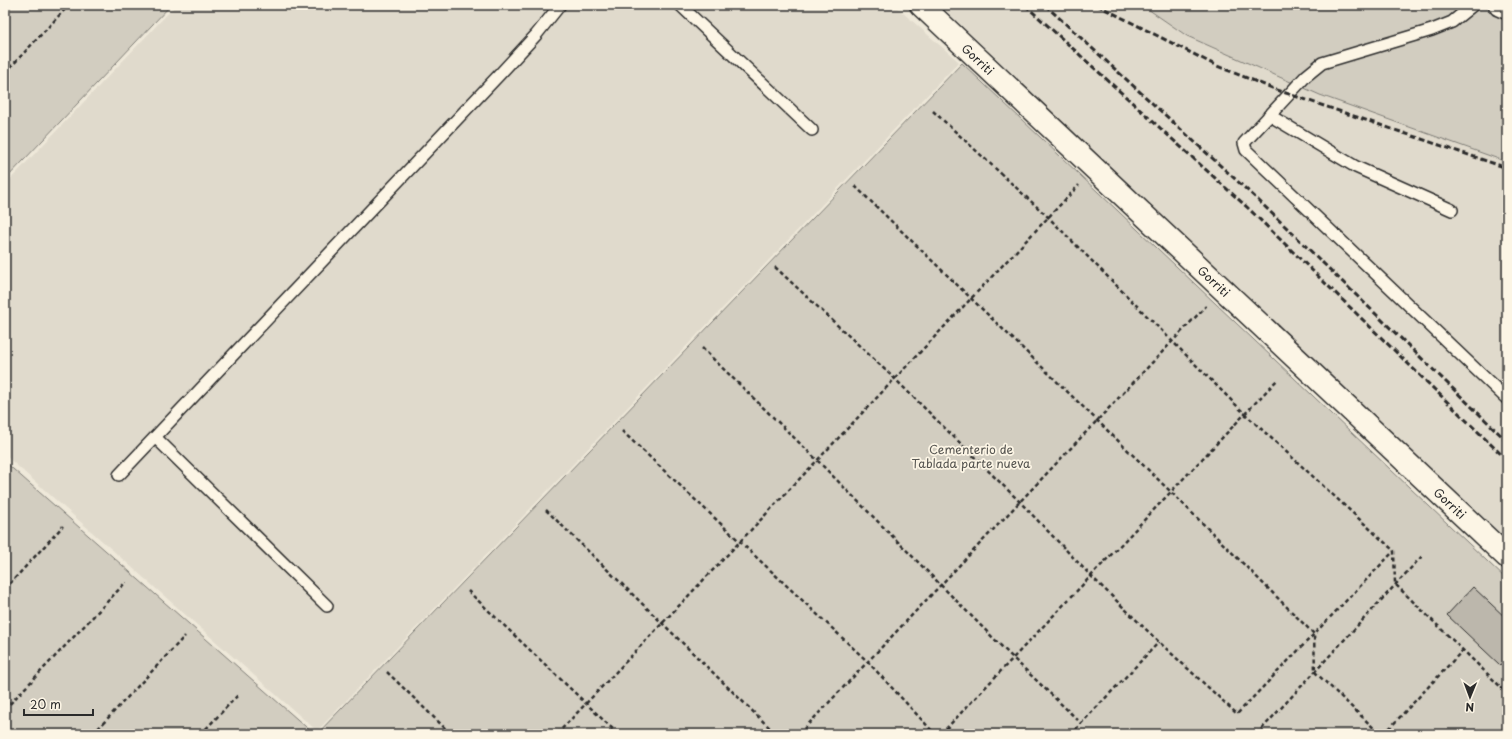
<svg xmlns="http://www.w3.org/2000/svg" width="1512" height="739" font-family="'Playpen Sans',sans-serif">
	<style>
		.built { fill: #e0dacc }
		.green { fill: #d2cdc0; stroke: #7e7c76 }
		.building { fill: #bcb7ac; stroke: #2b2b2b }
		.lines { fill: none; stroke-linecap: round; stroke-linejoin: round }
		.service-casing { stroke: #2b2b2b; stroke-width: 14 }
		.minor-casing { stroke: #2b2b2b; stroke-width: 25 }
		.path { stroke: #2b2b2b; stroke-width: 2.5; stroke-dasharray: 4 3; stroke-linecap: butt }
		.service { stroke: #fcf5e5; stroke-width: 11 }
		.minor { stroke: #fcf5e5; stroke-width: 22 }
		.rail { stroke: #2b2b2b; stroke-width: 3; stroke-dasharray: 6 3; stroke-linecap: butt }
		.labels { text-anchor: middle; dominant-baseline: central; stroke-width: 3.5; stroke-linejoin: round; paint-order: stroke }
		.street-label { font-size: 12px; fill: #2b2b2b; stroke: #fcf5e5 }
		.park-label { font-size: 12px; fill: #555450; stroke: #fcf5e5 }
	</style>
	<rect width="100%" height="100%" fill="#efe9da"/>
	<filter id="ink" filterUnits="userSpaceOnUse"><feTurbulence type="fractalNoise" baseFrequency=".025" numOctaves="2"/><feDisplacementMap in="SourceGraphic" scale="8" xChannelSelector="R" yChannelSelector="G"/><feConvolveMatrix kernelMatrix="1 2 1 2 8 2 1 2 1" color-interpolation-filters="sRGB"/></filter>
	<g filter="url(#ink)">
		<!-- built -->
		<path class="built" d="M 176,5 L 894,5 L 959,62 L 317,731 L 5,455 L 5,185 Z
			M 940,5 L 1142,5 L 1187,36 L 1320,95 L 1507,162 L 1507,540 Z"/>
		<!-- green -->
		<path class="green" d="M 5,5 L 171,5 L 5,180 Z
			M 1142,5 L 1480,5 L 1507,17 L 1507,162 L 1320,95 L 1187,36 Z
			M 962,63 L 1507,580 L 1507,734 L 317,734 Z
			M 5,462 L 314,734 L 5,734 Z"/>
		<!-- building -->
		<path class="building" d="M 1473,587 L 1507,619 L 1507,657 L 1500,665 L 1447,615 Z"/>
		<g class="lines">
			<!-- service casing -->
			<g class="service-casing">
				<path id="service" d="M 680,5 L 812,130
					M 1473,5 L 1452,22 L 1432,30 L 1322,63 L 1306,76 L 1244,143 L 1246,150 L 1507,399
					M 1269,115 L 1356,167 L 1452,210
					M 155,437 L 327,606
					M 119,475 L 499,75 L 536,35 L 560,5"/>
			</g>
			<!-- minor casing -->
			<g class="minor-casing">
				<path id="minor" d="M 921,5 L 1507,557
					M 1500,5 L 1507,8"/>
			</g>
			<!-- path -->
			<path class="path" d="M 5,73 L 69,5
				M 933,111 L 1048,217 L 1245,414 L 1394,551 L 1395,584 L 1507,693
				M 855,186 L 1171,492 L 1314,634 L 1315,672 L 1380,734
				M 775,267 L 895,379 L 1020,502 L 1091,576 L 1159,642 L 1237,714 L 1394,551
				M 702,348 L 817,460 L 1013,658 L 1081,723
				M 622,431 L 868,662 L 935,734
				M 546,510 L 776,734
				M 5,589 L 63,526
				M 468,591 L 618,734
				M 387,672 L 451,734
				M 5,709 L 126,582
				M 93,734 L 185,636
				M 201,734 L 239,694
				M 557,734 L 1079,185
				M 799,734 L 1206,306
				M 941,734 L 1278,379
				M 1071,734 L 1159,642
				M 1257,734 L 1423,555
				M 1384,734 L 1463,650"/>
			<!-- service -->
			<use href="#service" class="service"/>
			<!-- minor -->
			<use href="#minor" class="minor"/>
			<!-- rail -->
			<path class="rail" d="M 1025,5 L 1249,209 L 1507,460
				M 1045,5 L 1258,200 L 1507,441
				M 1097,5 L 1217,66 L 1277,90 L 1507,168"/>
		</g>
	</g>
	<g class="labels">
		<!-- street labels -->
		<g class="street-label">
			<text transform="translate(978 59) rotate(43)">Gorriti</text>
			<text transform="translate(1214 281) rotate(43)">Gorriti</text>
			<text transform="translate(1450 503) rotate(43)">Gorriti</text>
		</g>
		<!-- park labels -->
		<g class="park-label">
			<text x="971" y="449">Cementerio de<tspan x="971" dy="14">Tablada parte nueva</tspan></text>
		</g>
	</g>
	<!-- margin -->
	<rect width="1512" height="739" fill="none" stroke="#fcf5e5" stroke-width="20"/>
	<rect x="10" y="10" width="1492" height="719" fill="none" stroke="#2b2b2b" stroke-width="1.5" filter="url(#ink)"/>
	<!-- north arrow -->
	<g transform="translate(1470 697) rotate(181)" stroke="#fcf5e5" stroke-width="3" paint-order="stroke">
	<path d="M0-3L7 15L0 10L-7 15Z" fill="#2b2b2b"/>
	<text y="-6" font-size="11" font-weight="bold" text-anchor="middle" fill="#2b2b2b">N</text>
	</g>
	<!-- scale -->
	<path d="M24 709v6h69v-6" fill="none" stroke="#2b2b2b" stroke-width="2"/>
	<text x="30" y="709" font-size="12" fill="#2b2b2b" stroke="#fcf5e5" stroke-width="3" paint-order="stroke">20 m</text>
</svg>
